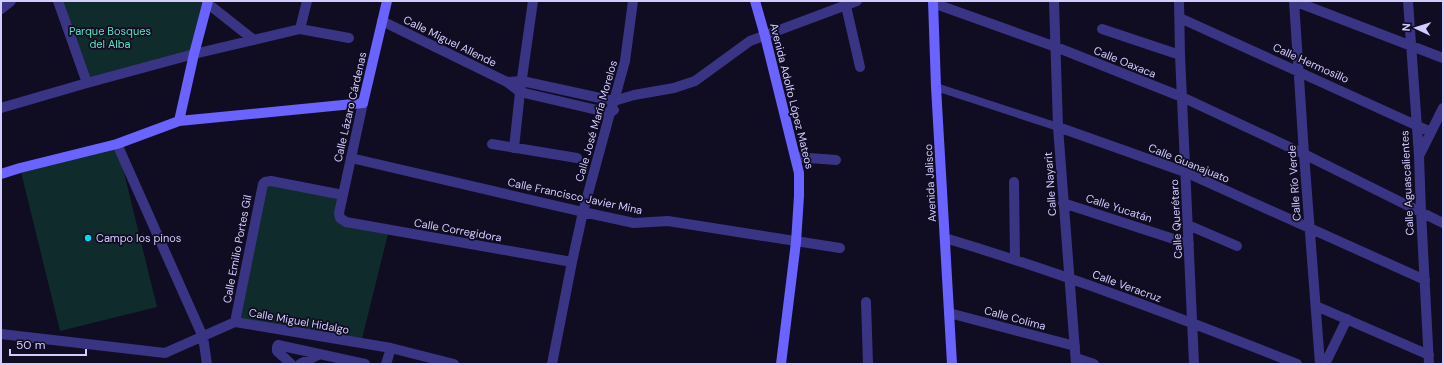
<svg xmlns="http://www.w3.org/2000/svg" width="1444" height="365" font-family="'DM Sans',sans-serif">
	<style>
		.green { fill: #0f2b2b }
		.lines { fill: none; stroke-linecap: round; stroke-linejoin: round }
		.pedestrian { stroke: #393483; stroke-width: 8 }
		.minor { stroke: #393483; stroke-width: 10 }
		.tertiary { stroke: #393483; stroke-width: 10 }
		.secondary { stroke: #6a63ff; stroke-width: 10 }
		.poi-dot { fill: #00daf7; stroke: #100c21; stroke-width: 1.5 }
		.labels { text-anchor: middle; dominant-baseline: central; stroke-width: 3.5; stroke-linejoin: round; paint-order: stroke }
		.park-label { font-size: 11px; fill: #52e5c3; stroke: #100c21 }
		.street-label { font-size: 11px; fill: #d3ccff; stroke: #100c21 }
		.poi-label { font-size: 11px; fill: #d3ccff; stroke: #100c21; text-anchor: start }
	</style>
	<rect width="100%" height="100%" fill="#100c21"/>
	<!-- green -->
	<path class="green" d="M 58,1 L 208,1 L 194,54 L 87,83 Z
		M 117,144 L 157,307 L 60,331 L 20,168 Z
		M 265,182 L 343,195 L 341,218 L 389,230 L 361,343 L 235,322 Z"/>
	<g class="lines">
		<!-- pedestrian -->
		<path class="pedestrian" d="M 936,87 L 1058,127"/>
		<!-- minor -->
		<path class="minor" d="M 58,1 L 87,83
			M 1054,1 L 1058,127 L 1076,364
			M 1179,1 L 1180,55 L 1194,364
			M 1294,1 L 1304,154 L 1320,364
			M 1294,1 L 1443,58
			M 1408,1 L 1419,156 L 1421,212 L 1429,364
			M 207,3 L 254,40
			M 933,3 L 1056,47 L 1182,97 L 1304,154 L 1443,223
			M 846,6 L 860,67
			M 1,9 L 11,1
			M 1180,18 L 1431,132
			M 300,29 L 307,1
			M 1102,29 L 1180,55
			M 614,101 L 625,61 L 633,1
			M 1,108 L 87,83 L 194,54 L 300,29 L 349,38
			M 1058,127 L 1185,172 L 1425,280
			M 117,144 L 203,337 L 207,364
			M 492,144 L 577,158
			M 514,148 L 520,92 L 533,1
			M 1420,154 L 1443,108
			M 795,157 L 836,160
			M 351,158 L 339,213 L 340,218 L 346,222 L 572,262
			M 1014,182 L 1015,259
			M 1063,203 L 1189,244
			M 1188,225 L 1237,246
			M 945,238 C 1065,274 1181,318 1297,364
			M 866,302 L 868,364
			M 1316,306 L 1429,355
			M 949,313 L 1075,346
			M 235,322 L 263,184 L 265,182 L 271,181 L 343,195
			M 1,334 L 165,353 L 235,322 L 391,348 L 454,364
			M 1076,358 L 1094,364
			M 291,364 L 277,351 L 277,347 L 278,345 L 365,364
			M 300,364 L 320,354
			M 386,364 L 391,348
			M 552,364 L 572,262 L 583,212 L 634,223 L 668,221 L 840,248
			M 1325,364 L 1347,319"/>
		<!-- tertiary -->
		<path class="tertiary" d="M 382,21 L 507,82 L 520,92 L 610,113 L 614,110
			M 507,82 L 522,81 L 614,101 L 634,95 L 674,88 L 695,81 L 750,41 L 857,1
			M 363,103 L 351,158 L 583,212 L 610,113 L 614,101"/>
		<!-- secondary -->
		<path class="secondary" d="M 755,1 L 765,36 L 799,173 L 799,196 L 796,242 L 781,364
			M 933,1 L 936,87 L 952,364
			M 179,121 L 194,54 L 208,1
			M 1,174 L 20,168 L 117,144 L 179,121 L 363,103 L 387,1"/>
	</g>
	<!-- markers -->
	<circle class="poi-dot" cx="88" cy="238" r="4"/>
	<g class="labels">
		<!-- park labels -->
		<g class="park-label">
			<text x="110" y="31">Parque Bosques<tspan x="110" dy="13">del Alba</tspan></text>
		</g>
		<!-- street labels -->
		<g class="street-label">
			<text transform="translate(450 41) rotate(26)">Calle Miguel Allende</text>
			<text transform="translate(1125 62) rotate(22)">Calle Oaxaca</text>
			<text transform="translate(1311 63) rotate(24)">Calle Hermosillo</text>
			<text transform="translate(792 96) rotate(76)">Avenida Adolfo López Mateos</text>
			<text transform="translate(350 107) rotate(-77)">Calle Lázaro Cárdenas</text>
			<text transform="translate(596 121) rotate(-74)">Calle José María Morelos</text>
			<text transform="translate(1189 163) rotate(22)">Calle Guanajuato</text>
			<text transform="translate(930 183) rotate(-93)">Avenida Jalisco</text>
			<text transform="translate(1294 183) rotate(-94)">Calle Río Verde</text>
			<text transform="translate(1407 183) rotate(-93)">Calle Aguascalientes</text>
			<text transform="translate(1050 184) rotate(-94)">Calle Nayarit</text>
			<text transform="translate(575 196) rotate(12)">Calle Francisco Javier Mina</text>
			<text transform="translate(1119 208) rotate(18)">Calle Yucatán</text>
			<text transform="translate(1176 219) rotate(-93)">Calle Querétaro</text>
			<text transform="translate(458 230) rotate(10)">Calle Corregidora</text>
			<text transform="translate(237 249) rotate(-79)">Calle Emilio Portes Gil</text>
			<text transform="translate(1127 286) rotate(20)">Calle Veracruz</text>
			<text transform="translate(1015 318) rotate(15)">Calle Colima</text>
			<text transform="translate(299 321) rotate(10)">Calle Miguel Hidalgo</text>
		</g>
		<!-- poi labels -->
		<g class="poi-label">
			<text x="96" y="238">Campo los pinos</text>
		</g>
	</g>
	<!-- border -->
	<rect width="1444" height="365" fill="none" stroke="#d3ccff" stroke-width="4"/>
	<!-- north arrow -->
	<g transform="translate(1416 28) rotate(274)" stroke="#100c21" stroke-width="3" paint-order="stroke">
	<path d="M0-3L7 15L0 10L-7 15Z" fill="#d3ccff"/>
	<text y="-6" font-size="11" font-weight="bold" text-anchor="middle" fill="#d3ccff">N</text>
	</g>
	<!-- scale -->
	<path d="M10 349v6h76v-6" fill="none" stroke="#d3ccff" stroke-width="2"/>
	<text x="16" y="349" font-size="12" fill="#d3ccff" stroke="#100c21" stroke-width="3" paint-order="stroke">50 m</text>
</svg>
